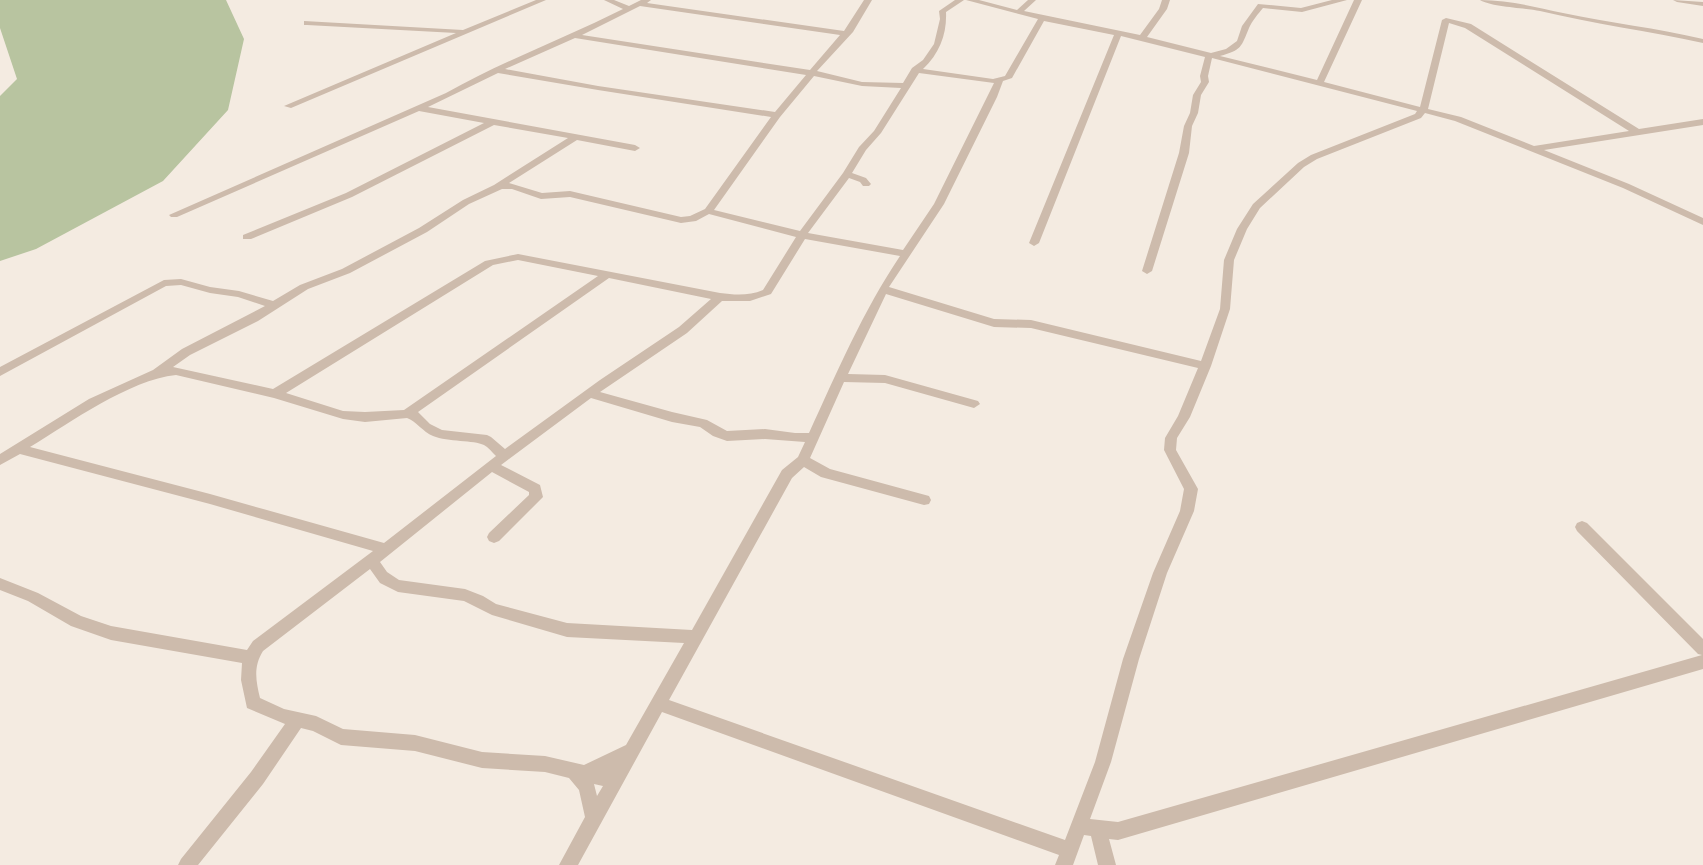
<svg xmlns="http://www.w3.org/2000/svg" width="1703" height="865" font-family="'Open Sans',sans-serif">
	<style>
		.green { fill: #b8c4a0 }
		.lines { fill: none; stroke-linecap: round; stroke-linejoin: round }
		.minor { fill: #cdbbac; fill-rule: evenodd }
	</style>
	<rect width="100%" height="100%" fill="#f4ebe1"/>
	<!-- green -->
	<path class="green" d="M 0,0 L 226,0 L 244,39 L 228,110 L 163,181 L 36,249 L 0,261 L 0,96 L 17,79 L 0,28 Z"/>
	<g class="lines">
		<!-- minor -->
		<path class="minor" d="M 536,0 L 546,0 L 291,108 L 284,106 L 456,33 L 307,25 L 304,25 L 304,21 L 463,30 Z
			M 604,0 L 614,0 L 629,6 L 641,0 L 651,0 L 647,3 L 844,31 L 864,0 L 872,0 L 853,32 L 817,71 L 862,82 L 903,83 L 912,68 L 923,60 L 934,44 L 940,19 L 939,11 L 955,0 L 964,0 L 946,12 C 947,33 940,53 923,69 L 993,79 L 1005,76 L 1038,19 L 966,0 L 979,0 L 1017,10 L 1028,0 L 1036,0 L 1024,11 L 1140,35 L 1159,9 L 1162,0 L 1170,0 L 1167,9 L 1147,37 L 1211,53 L 1226,49 L 1237,41 L 1242,26 L 1258,4 L 1301,8 L 1332,0 L 1347,0 L 1302,12 L 1263,8 C 1258,14 1252,21 1249,28 C 1241,47 1242,50 1220,56 L 1317,80 L 1354,0 L 1362,0 L 1324,82 L 1420,107 L 1442,20 L 1446,18 L 1471,24 L 1639,129 L 1703,119 L 1703,125 L 1544,150 L 1629,184 L 1703,218 L 1703,225 L 1623,188 L 1455,121 L 1425,113 L 1421,118 L 1317,159 L 1304,167 L 1260,208 L 1247,229 L 1234,260 L 1230,309 L 1211,366 L 1190,417 L 1177,438 L 1176,450 L 1198,489 L 1194,511 L 1167,573 L 1139,659 L 1111,762 L 1090,819 L 1118,822 L 1702,655 L 1698,654 L 1577,531 L 1575,527 L 1577,523 L 1582,521 L 1587,523 L 1703,639 L 1703,669 L 1118,840 L 1109,839 L 1116,865 L 1098,865 L 1091,836 L 1084,835 L 1073,865 L 1055,865 L 1059,855 L 662,712 L 578,865 L 559,865 L 585,817 L 579,790 L 569,778 L 545,772 L 482,768 L 415,751 L 341,745 L 313,731 L 301,728 L 263,784 L 198,865 L 178,865 L 181,859 L 251,772 L 285,724 L 247,708 L 241,680 L 242,663 L 111,640 L 71,626 L 28,601 L 0,590 L 0,578 L 38,593 L 81,616 L 111,626 L 247,650 L 253,641 L 373,551 L 210,504 L 20,454 L 0,465 L 0,454 L 89,399 L 153,370 L 182,349 L 265,306 L 238,297 L 210,293 L 181,285 L 166,286 L 0,376 L 0,367 L 164,280 L 181,279 L 210,287 L 239,291 L 273,301 L 300,285 L 342,269 L 419,228 L 463,200 L 494,185 L 568,138 L 494,125 L 352,197 L 251,239 L 243,239 L 243,235 L 346,193 L 484,123 L 419,111 L 177,217 L 171,217 L 169,215 L 446,93 C 503,61 565,38 623,9 ZM 640,6 L 840,35 L 810,70 L 582,35 ZM 1044,21 L 1114,35 L 1029,243 L 1034,246 L 1039,243 L 1121,36 L 1205,57 L 1200,76 L 1201,82 L 1193,95 L 1190,113 L 1184,126 L 1179,153 L 1142,271 L 1147,274 L 1152,271 L 1189,153 L 1192,126 L 1198,113 L 1201,95 L 1209,82 L 1208,76 L 1212,58 L 1417,111 L 1415,114 L 1311,155 L 1298,163 L 1253,204 L 1237,229 L 1224,260 L 1220,309 L 1201,361 L 1031,320 L 994,319 L 889,287 L 944,204 L 997,97 L 1003,81 L 1012,78 ZM 1449,23 L 1465,28 L 1629,131 L 1534,146 L 1461,117 L 1428,109 ZM 575,38 L 806,75 L 775,112 L 598,86 L 505,69 ZM 498,73 L 598,90 L 771,117 L 705,209 L 690,216 L 681,217 L 570,191 L 542,193 L 509,183 L 577,140 L 635,151 L 640,148 L 635,145 L 428,107 ZM 919,73 L 994,83 L 934,204 L 903,250 L 808,233 L 849,178 L 860,182 L 863,186 L 869,186 L 871,184 L 866,178 L 852,173 L 866,150 L 881,133 ZM 814,76 L 862,86 L 901,88 L 874,131 L 859,147 L 843,173 L 800,231 L 714,210 L 780,117 ZM 502,189 L 512,189 L 541,199 L 570,197 L 681,223 L 696,221 L 709,214 L 796,237 L 763,290 C 749,296 735,295 720,293 L 518,254 L 485,261 L 273,389 L 173,367 L 190,355 L 258,321 L 308,289 L 350,273 L 427,232 L 469,204 ZM 805,239 L 900,256 C 863,311 837,372 809,433 L 795,433 L 765,429 L 727,431 L 707,420 L 672,412 L 600,392 L 687,333 L 722,301 L 750,301 L 771,294 ZM 518,260 L 598,276 L 404,410 L 365,412 L 343,411 L 286,393 L 493,265 ZM 609,278 L 711,299 L 679,327 L 600,380 L 505,449 L 491,437 L 487,435 L 442,430 L 430,424 L 418,412 ZM 886,294 L 994,327 L 1031,328 L 1198,368 L 1178,416 L 1165,438 L 1164,450 L 1184,489 L 1180,511 L 1153,573 L 1123,659 L 1095,762 L 1065,840 L 669,700 L 792,478 L 804,467 L 821,477 L 924,505 L 929,504 L 931,500 L 929,496 L 830,469 L 810,458 L 844,382 L 885,383 L 974,408 L 980,404 L 978,401 L 885,375 L 848,374 ZM 176,375 L 274,398 L 343,419 L 365,422 L 407,418 C 416,421 423,432 433,436 C 448,442 474,440 484,445 C 488,447 492,452 496,456 L 384,543 L 210,494 L 30,447 C 71,422 129,380 176,375 ZM 591,398 L 672,422 L 700,427 L 713,436 L 727,441 L 765,439 L 805,442 L 798,457 L 782,470 L 692,630 L 567,623 L 496,604 L 483,596 L 465,589 L 399,580 L 387,572 L 380,562 L 492,472 L 529,492 L 529,495 L 489,533 L 487,537 L 489,541 L 494,543 L 499,541 L 543,497 L 540,485 L 501,465 ZM 370,569 L 380,583 L 398,592 L 464,601 L 492,615 L 567,637 L 684,643 L 626,745 L 584,765 L 545,756 L 482,752 L 415,735 L 343,729 L 316,716 L 284,709 L 260,698 C 256,681 253,667 263,651 ZM 594,784 L 603,786 L 597,796 Z
			M 1480,0 C 1509,0 1535,7 1563,13 C 1610,23 1657,28 1703,39 L 1703,43 C 1649,31 1594,24 1540,11 C 1526,8 1491,7 1480,0 Z
			M 1673,0 L 1703,2 L 1703,6 L 1677,2 Z"/>
	</g>
</svg>
